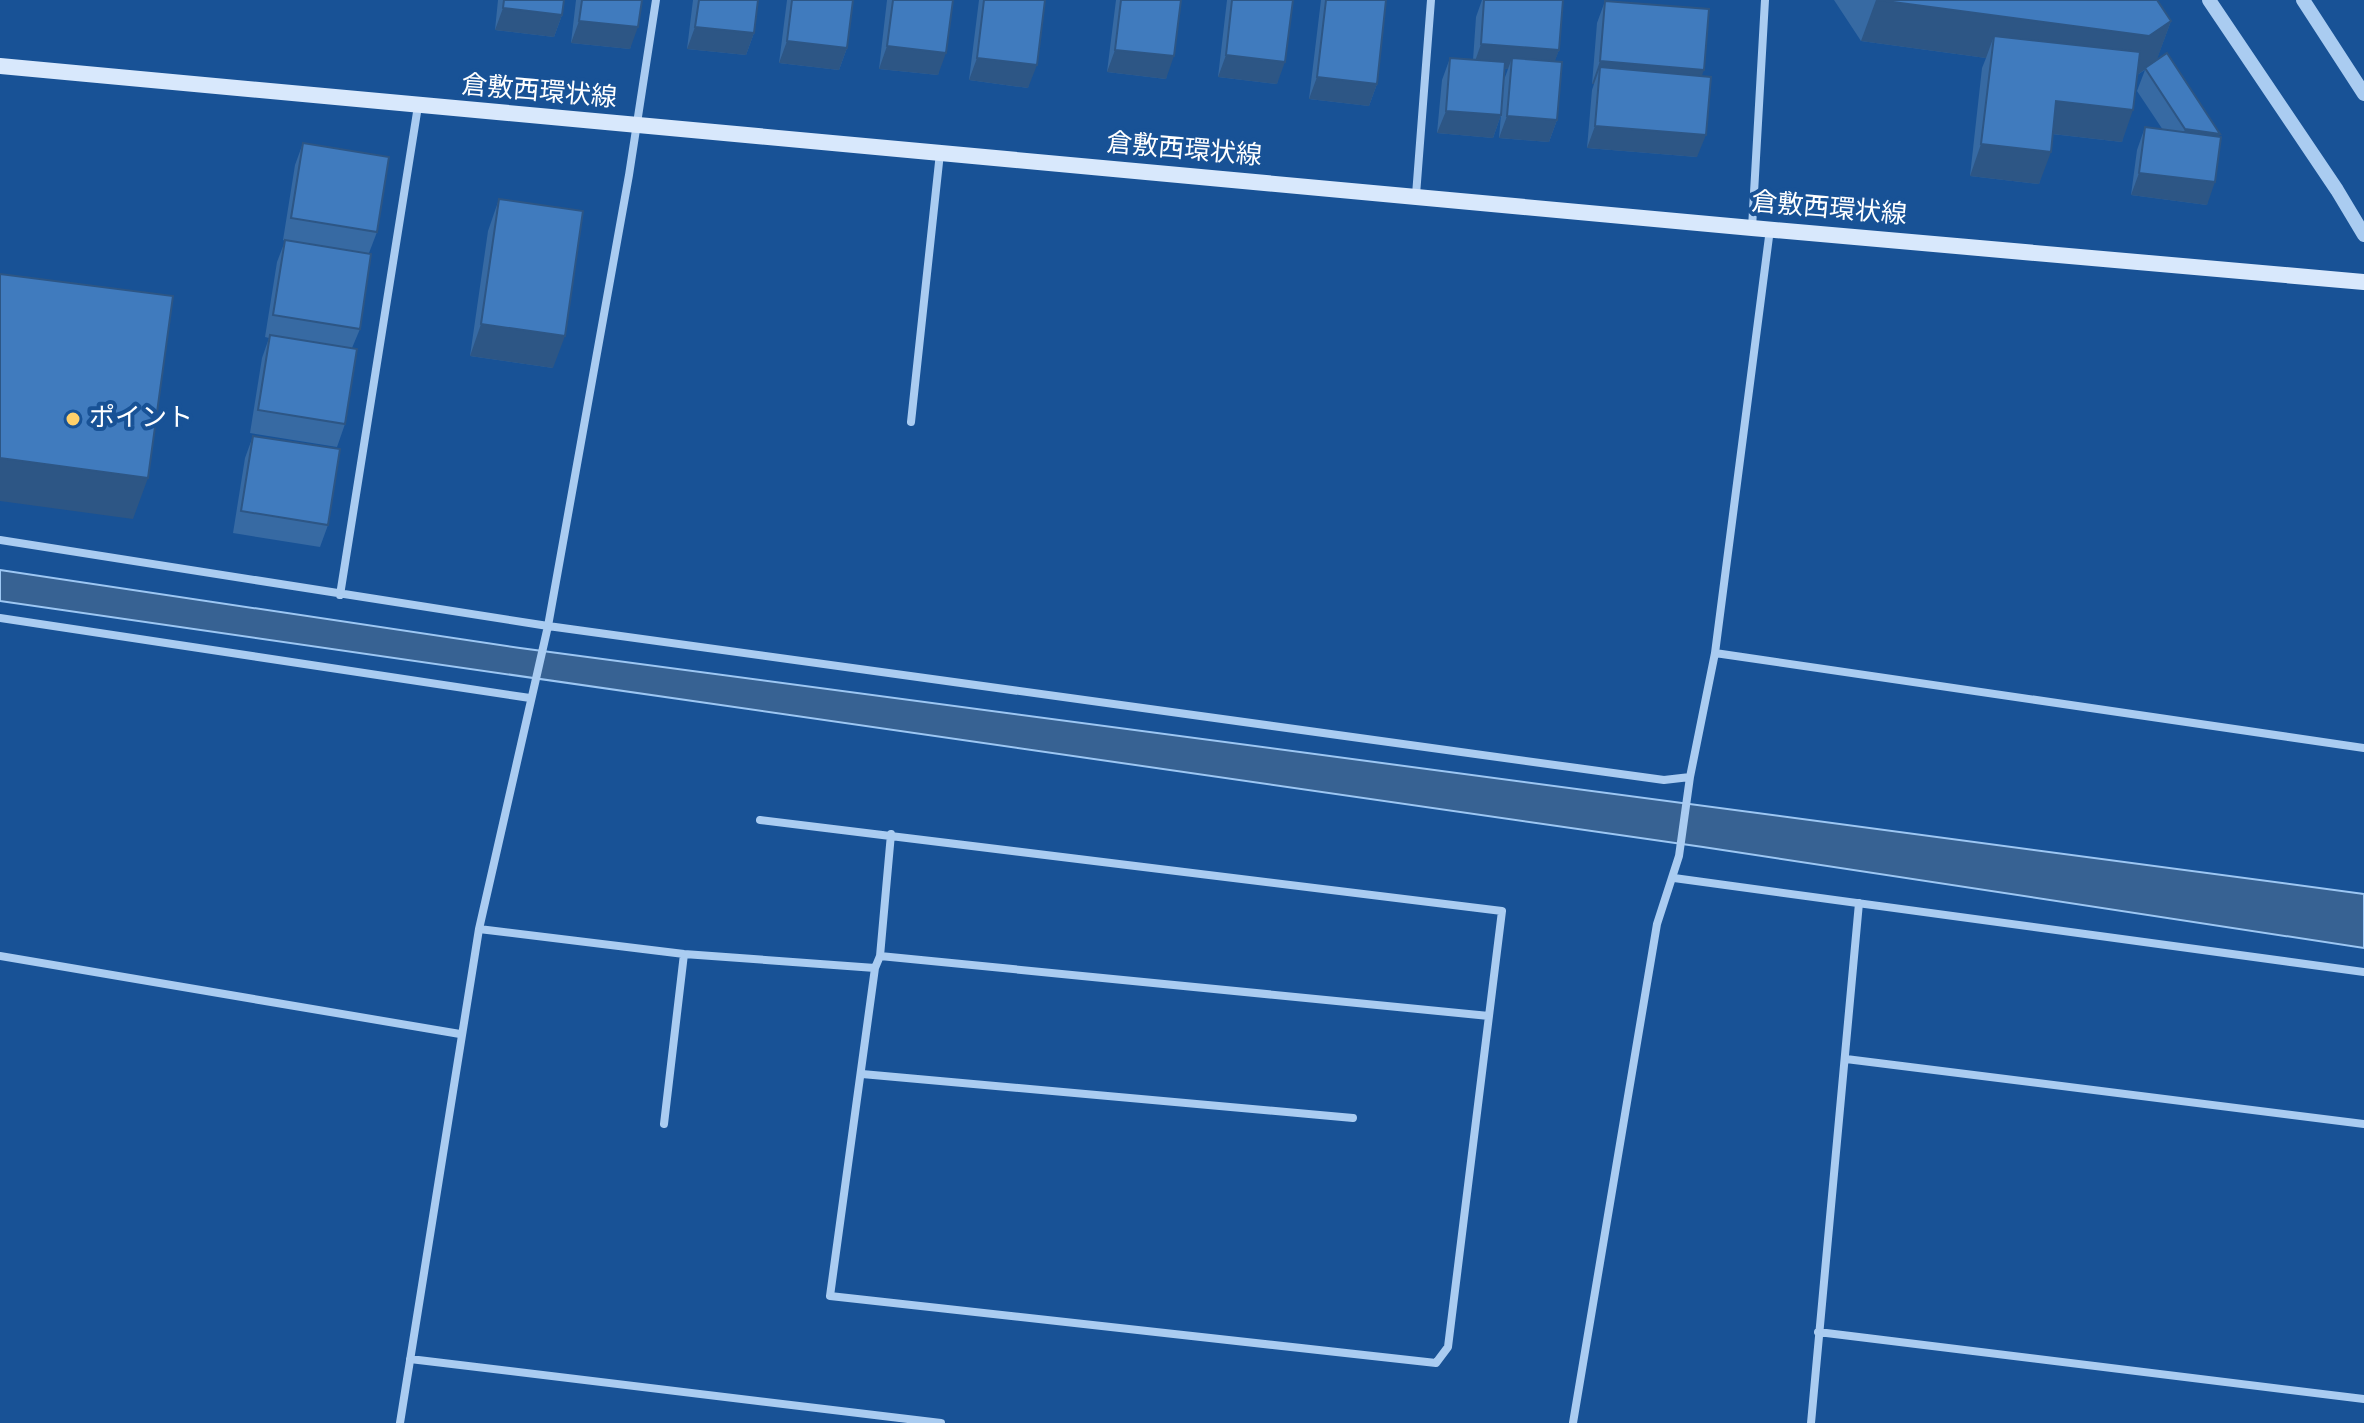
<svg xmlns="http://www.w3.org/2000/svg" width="2364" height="1423" font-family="Overpass,'Noto Sans JP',sans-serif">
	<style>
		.water { fill: #376293; stroke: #9dc7f3; stroke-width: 2 }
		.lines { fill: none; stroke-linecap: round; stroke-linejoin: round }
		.minor { stroke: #aaccf1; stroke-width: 8 }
		.tertiary { stroke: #aaccf1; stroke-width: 14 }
		.secondary { stroke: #d8e8fc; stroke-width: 16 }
		.wall { fill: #376aa3 }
		.shaded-wall { fill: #2d5685 }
		.building { fill: #407bbe; stroke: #2d5685; stroke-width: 2 }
		.poi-dot { fill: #ffd06a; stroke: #185296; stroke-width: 3 }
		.labels { text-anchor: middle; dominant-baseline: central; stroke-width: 8; stroke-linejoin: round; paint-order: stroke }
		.street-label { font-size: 26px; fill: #fff; stroke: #185296 }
		.poi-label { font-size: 26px; fill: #fff; stroke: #185296; text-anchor: start }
	</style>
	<rect width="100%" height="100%" fill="#185296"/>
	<!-- water -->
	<path class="water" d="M 0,570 L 520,648 L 2364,894 L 2364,948 L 1703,847 L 0,601 Z"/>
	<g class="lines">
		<!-- minor -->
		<path class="minor" d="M 1416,195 L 1431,0
			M 1752,228 L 1765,0
			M 911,422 L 940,153
			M 0,540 L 548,626 L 1664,780 L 1690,777 L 1715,653 L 1770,229
			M 340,595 L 418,106
			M 0,618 L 530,698
			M 1715,653 L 2364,748
			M 760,820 L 1502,911 L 1448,1347 L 1436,1363 L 830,1296 L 875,968 L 880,956 L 891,834
			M 1674,878 L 2364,972
			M 479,929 L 684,954 L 875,968
			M 0,956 L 460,1034
			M 880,956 L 1489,1016
			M 1846,1059 L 2364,1124
			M 862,1074 L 1353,1118
			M 664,1124 L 684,954
			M 1818,1332 L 2364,1399
			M 410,1359 L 941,1423
			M 400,1423 L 479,929 L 548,626 L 629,175 L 656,0
			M 1573,1423 L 1657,924 L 1679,856 L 1690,777
			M 1811,1423 L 1859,903"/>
		<!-- tertiary -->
		<path class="tertiary" d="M 2209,0 L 2337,190 L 2364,235
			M 2303,0 L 2364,94"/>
		<!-- secondary -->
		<path class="secondary" d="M 0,66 L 1752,228 L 2364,282"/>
	</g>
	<!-- wall -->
	<path class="wall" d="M 498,0 L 564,0 L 562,15 L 554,37 L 495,30 Z
		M 576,0 L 642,0 L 630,49 L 571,43 Z
		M 693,0 L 758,0 L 754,33 L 746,55 L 687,49 Z
		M 787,0 L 853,0 L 847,48 L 839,70 L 779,63 Z
		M 887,0 L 953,0 L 938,75 L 879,69 Z
		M 979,0 L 1045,0 L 1028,88 L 969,80 Z
		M 1116,0 L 1181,0 L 1166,79 L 1107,72 Z
		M 1227,0 L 1293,0 L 1277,84 L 1218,77 Z
		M 1321,0 L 1386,0 L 1377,84 L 1369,106 L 1309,99 Z
		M 1482,0 L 1563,0 L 1559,50 L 1554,62 L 1557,120 L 1549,142 L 1499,138 L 1504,80 L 1508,69 L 1505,69 L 1501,115 L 1493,138 L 1437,133 L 1442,80 L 1450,58 L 1473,60 L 1476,17 Z
		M 1834,0 L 2157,0 L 2171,21 L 2156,61 L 2219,137 L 2207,205 L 2131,195 L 2137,150 L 2145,127 L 2163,130 L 2137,91 L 2145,70 L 2137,75 L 2122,142 L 2052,134 L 2039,184 L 1970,176 L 1982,68 L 1986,58 L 1861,41 Z
		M 1605,1 L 1702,76 L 1697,157 L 1587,148 L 1592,90 L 1594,84 L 1592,84 L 1597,23 Z
		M 303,143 L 377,232 L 369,253 L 360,329 L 352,348 L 345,424 L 337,447 L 250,433 L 262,358 L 269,338 L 265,337 L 277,262 L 285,241 L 283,240 L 295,165 Z
		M 499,199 L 553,368 L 470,356 L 488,231 Z
		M 253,436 L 328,525 L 320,547 L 233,533 L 245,458 Z"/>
	<!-- shaded-wall -->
	<path class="shaded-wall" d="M 1876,0 L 2171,21 L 2156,62 L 2134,77 L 1994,36 L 1986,58 L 1861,41 Z
		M 503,8 L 562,15 L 554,37 L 495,30 Z
		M 579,21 L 638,27 L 630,49 L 571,43 Z
		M 695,27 L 754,33 L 746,55 L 687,49 Z
		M 787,41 L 847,48 L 839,70 L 779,63 Z
		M 1481,44 L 1559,50 L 1551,72 L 1512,58 L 1508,69 L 1473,67 Z
		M 887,46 L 946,53 L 938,75 L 879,69 Z
		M 1115,50 L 1174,56 L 1166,79 L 1107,72 Z
		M 1226,55 L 1285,62 L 1277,84 L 1218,77 Z
		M 977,58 L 1037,65 L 1028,88 L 969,80 Z
		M 1600,61 L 1704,70 L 1696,92 L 1600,67 L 1594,84 L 1592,84 Z
		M 1317,77 L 1377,84 L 1369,106 L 1309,99 Z
		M 2056,101 L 2133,110 L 2122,142 L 2044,133 Z
		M 1446,111 L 1501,115 L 1493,138 L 1437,133 Z
		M 1507,116 L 1557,120 L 1549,142 L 1499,138 Z
		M 1595,126 L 1706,135 L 1697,157 L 1587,148 Z
		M 2185,129 L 2220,134 L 2212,156 L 2177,151 Z
		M 1981,144 L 2051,152 L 2039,184 L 1970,176 Z
		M 2139,173 L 2215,182 L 2207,205 L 2131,195 Z
		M 481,324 L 565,336 L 553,368 L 470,356 Z
		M 0,458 L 148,478 L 133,519 L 0,501 Z"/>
	<!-- building -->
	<path class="building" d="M 504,0 L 564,0 L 562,15 L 503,8 Z
		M 582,0 L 642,0 L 638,27 L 579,21 Z
		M 699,0 L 758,0 L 754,33 L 695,27 Z
		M 792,0 L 853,0 L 847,48 L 787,41 Z
		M 893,0 L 953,0 L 946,53 L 887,46 Z
		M 984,0 L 1045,0 L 1037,65 L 977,58 Z
		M 1121,0 L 1181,0 L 1174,56 L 1115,50 Z
		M 1232,0 L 1293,0 L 1285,62 L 1226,55 Z
		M 1326,0 L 1386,0 L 1377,84 L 1317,77 Z
		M 1484,0 L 1563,0 L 1559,50 L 1481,44 Z
		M 1878,0 L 2157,0 L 2171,21 L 2149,36 Z
		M 1605,1 L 1709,9 L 1704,70 L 1600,61 Z
		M 1994,36 L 2140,52 L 2133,110 L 2056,101 L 2051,152 L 1981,144 Z
		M 2167,53 L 2220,134 L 2185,129 L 2145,68 Z
		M 1450,58 L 1505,62 L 1501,115 L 1446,111 Z
		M 1512,58 L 1562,62 L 1557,120 L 1507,116 Z
		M 1600,67 L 1711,77 L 1706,135 L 1595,126 Z
		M 2145,127 L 2221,137 L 2215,182 L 2139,173 Z
		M 303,143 L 389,157 L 377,232 L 291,218 Z
		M 499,199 L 583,211 L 565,336 L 481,324 Z
		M 285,240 L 371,254 L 360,329 L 273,315 Z
		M 0,274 L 173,296 L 148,478 L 0,458 Z
		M 270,335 L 357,349 L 345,424 L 258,410 Z
		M 253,436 L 340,449 L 328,525 L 241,511 Z"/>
	<!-- markers -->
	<circle class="poi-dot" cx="73" cy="419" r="8"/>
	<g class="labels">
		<!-- street labels -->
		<g class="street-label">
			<text transform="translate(539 93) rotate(5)">倉敷西環状線</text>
			<text transform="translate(1184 151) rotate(5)">倉敷西環状線</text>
			<text transform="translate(1829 210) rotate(5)">倉敷西環状線</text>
		</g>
		<!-- poi labels -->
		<g class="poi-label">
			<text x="89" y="419">ポイント</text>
		</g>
	</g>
</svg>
